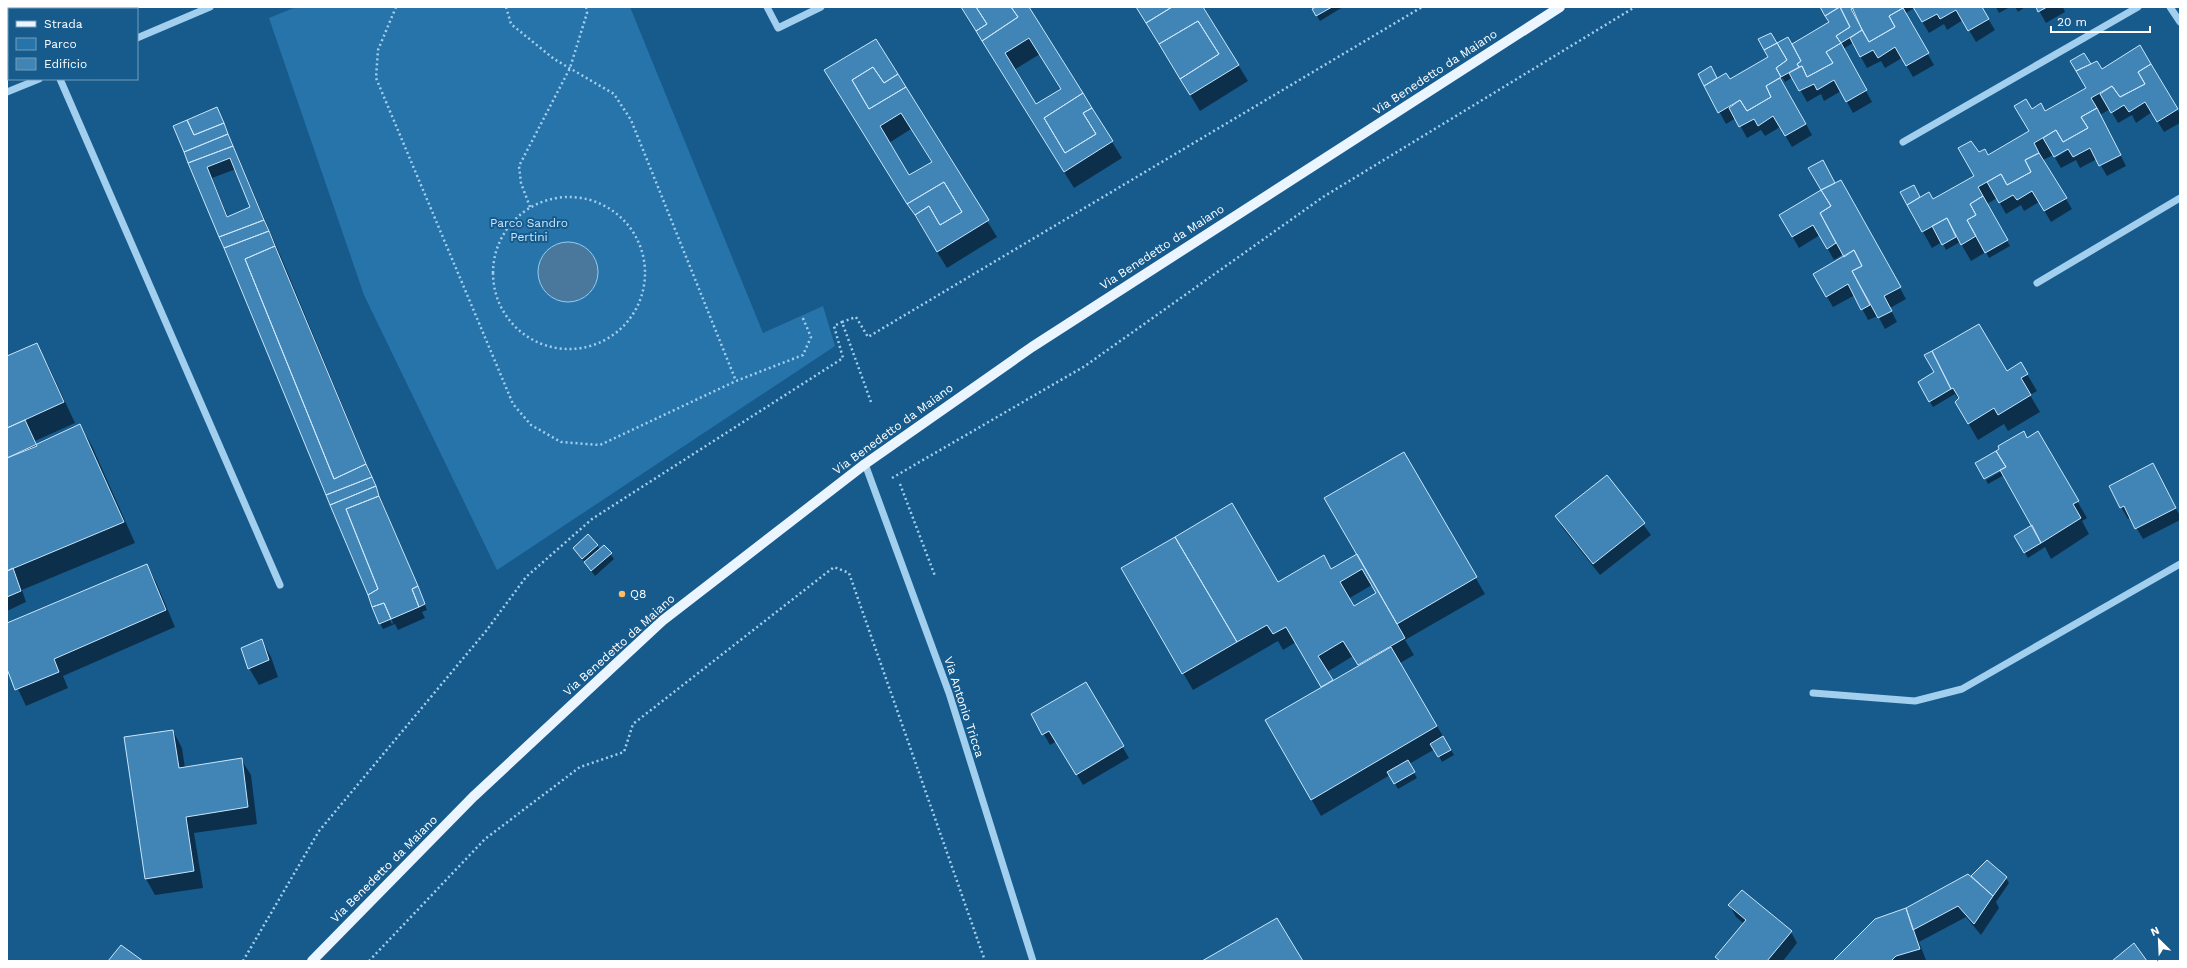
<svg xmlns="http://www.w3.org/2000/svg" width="2187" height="968" font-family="'Work Sans',sans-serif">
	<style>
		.green { fill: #2774aa }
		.water { fill: #49789c; stroke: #95ccf1 }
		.shadow { fill: #0007; fill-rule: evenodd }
		.building { fill: #4085b6; stroke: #c9e6fb; fill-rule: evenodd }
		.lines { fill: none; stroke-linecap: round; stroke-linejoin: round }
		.path { stroke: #a3cfef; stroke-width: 2.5; stroke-dasharray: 2 3; stroke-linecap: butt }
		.minor { stroke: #a3cfef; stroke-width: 7 }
		.major { stroke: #ebf5ff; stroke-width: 10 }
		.poi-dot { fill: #ffbc61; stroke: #175b8d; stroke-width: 1.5 }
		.labels { text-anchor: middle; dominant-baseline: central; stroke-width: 4; stroke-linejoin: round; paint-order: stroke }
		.street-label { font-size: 12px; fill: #fff; stroke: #175b8d }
		.park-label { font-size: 12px; fill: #c9e6fb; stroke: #175b8d }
		.poi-label { font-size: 12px; fill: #fff; stroke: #175b8d; text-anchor: start }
	</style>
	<rect width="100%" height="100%" fill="#175b8d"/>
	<!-- green -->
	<path class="green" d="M 296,7 L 630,7 L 763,333 L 823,306 L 835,346 L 497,570 L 364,295 L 269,18 Z"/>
	<!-- water -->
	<path class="water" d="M538 272a30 30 0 1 1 60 0a30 30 0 1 1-60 0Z"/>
	<!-- shadow -->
	<path class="shadow" d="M 7,7 L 29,7 L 30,9 L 9,9 L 9,55 L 7,56 Z
		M 961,7 L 1028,7 L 1122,158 L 1074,188 ZM 1040,54 L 1062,89 L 1035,106 L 1014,70 Z
		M 1137,7 L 1203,7 L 1248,81 L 1200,111 Z
		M 1311,7 L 1343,7 L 1320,21 Z
		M 1821,7 L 1850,7 L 1852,10 L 1857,7 L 1901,7 L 1934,65 L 1913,77 L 1902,58 L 1885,68 L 1881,61 L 1867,68 L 1853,43 L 1843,49 L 1872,102 L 1853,113 L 1841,91 L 1824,101 L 1821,94 L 1807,102 L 1793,77 L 1785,82 L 1783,78 L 1781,79 L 1812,135 L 1792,147 L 1780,127 L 1765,136 L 1761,130 L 1747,138 L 1736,118 L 1726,124 L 1699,74 L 1710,68 L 1717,79 L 1730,81 L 1769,58 L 1776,44 L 1791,45 L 1830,23 Z
		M 1903,7 L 1981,7 L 1995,30 L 1976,42 L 1963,20 L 1947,30 L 1944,24 L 1929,33 L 1914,8 L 1906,13 Z
		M 1996,7 L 2010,7 L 1999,13 Z
		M 2015,7 L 2025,7 L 2018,12 Z
		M 2037,7 L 2063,7 L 2065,12 L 2046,23 Z
		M 876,40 L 997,237 L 947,268 L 835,87 ZM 911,129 L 932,163 L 909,177 L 889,143 Z
		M 2090,65 L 2101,70 L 2151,65 L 2180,114 L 2180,123 L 2164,132 L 2152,112 L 2136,123 L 2132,115 L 2118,123 L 2110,109 L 2100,115 L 2126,166 L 2107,176 L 2097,159 L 2080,168 L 2076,160 L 2061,168 L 2055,158 L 2068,150 L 2068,148 L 2043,160 L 2072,209 L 2051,222 L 2039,202 L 2024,211 L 2021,205 L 2006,214 L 1997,198 L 1987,204 L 2010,246 L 1989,258 L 1986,252 L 1971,261 L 1960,242 L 1946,250 L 1942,242 L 1932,248 L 1901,193 L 1913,187 L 1920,199 L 1933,200 L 1975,177 L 1979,153 L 1988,157 L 2030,132 L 2032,110 L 2045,112 L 2087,88 Z
		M 217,108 L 284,264 L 427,610 L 422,612 L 425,618 L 398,630 L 395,624 L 383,629 L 380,623 L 174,126 ZM 236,169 L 251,208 L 228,217 L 212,178 ZM 387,614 L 390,614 L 393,623 L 392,624 Z
		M 1835,184 L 1847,192 L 1906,299 L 1890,308 L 1897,322 L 1885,329 L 1878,316 L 1868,320 L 1855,295 L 1833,307 L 1814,275 L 1845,258 L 1843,254 L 1834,260 L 1820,235 L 1799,248 L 1780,215 Z
		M 36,344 L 48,365 L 75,423 L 35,441 L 37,447 L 80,425 L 92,446 L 135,543 L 22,590 L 26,602 L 7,611 L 7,357 Z
		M 2021,364 L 2037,391 L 2030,395 L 2040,412 L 2008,431 L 2004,424 L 1978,440 L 1956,402 L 1959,400 L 1955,394 L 1933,407 L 1919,383 L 2007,373 Z
		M 2038,433 L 2087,518 L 2082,521 L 2089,534 L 2051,559 L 2045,547 L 2028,558 L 2015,536 L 2032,526 L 2004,475 L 1988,484 L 1986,480 L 2005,469 L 2027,439 Z
		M 1403,453 L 1485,594 L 1405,640 L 1414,655 L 1400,663 L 1454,755 L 1442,762 L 1435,749 L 1409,764 L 1417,778 L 1398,789 L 1390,775 L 1321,816 L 1266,720 L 1323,688 L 1296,642 L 1283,650 L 1278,641 L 1193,690 L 1122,569 L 1277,583 L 1331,570 L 1358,555 ZM 1372,585 L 1377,594 L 1353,607 L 1348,599 ZM 1353,656 L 1359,666 L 1332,681 L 1327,672 Z
		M 1607,476 L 1651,535 L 1600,575 L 1562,527 L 1556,516 Z
		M 2159,476 L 2180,516 L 2180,520 L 2143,539 L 2130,517 L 2128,519 L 2121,507 Z
		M 597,545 L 600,550 L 604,546 L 614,559 L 595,576 L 574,548 Z
		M 147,565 L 156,582 L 175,627 L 63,676 L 68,688 L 26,706 L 7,666 L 7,624 Z
		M 262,641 L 271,657 L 278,677 L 259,685 L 249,668 Z
		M 1085,683 L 1129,758 L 1083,785 L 1057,741 L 1050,745 L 1032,714 Z
		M 173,731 L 182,748 L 185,768 L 241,759 L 251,775 L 257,824 L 194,833 L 203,888 L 155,895 L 146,879 Z
		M 1972,876 L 2006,878 L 2009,883 L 1996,902 L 1999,908 L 1981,935 L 1966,917 L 1919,942 L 1926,960 L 1835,961 L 1906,909 L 1974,880 Z
		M 1730,906 L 1791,932 L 1797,943 L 1783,961 L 1719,961 L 1717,957 L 1744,924 L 1736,917 Z"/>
	<!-- building -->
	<path class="building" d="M 961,7 L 976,7 L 987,24 L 976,31 Z
		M 976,7 L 1011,7 L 1018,17 L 982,41 L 976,31 L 987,24 Z
		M 1011,7 L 1029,7 L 1083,93 L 1044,118 L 1065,153 L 1096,134 L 1083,113 L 1092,108 L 1113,141 L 1064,172 L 982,41 L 1018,17 ZM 1029,38 L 1061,89 L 1036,104 L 1005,53 Z
		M 1136,7 L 1172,7 L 1146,23 Z
		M 1172,7 L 1203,7 L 1239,65 L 1190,95 L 1180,79 L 1219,54 L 1198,21 L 1159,44 L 1146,23 Z
		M 1316,7 L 1332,7 L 1316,16 L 1312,9 Z
		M 1820,7 L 1839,7 L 1825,16 Z
		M 1840,7 L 1852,7 L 1862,30 L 1841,43 L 1836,36 L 1850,27 Z
		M 1840,7 L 1850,27 L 1836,36 L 1841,43 L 1826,52 L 1833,63 L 1807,77 L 1802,66 L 1799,67 L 1797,64 L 1801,61 L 1792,44 L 1829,22 L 1825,16 Z
		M 1855,7 L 1902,7 L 1903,8 L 1889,16 L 1895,27 L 1869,42 L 1851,9 Z
		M 1913,7 L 1982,7 L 1989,19 L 1968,31 L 1956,10 L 1940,19 L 1937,14 L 1922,22 Z
		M 2036,7 L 2047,7 L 2038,12 Z
		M 1903,8 L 1929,53 L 1906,66 L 1895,47 L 1878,58 L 1873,50 L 1860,57 L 1850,38 L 1862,30 L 1869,42 L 1895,27 L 1889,16 Z
		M 7,14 L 9,19 L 9,29 L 7,30 Z
		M 1198,21 L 1219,54 L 1180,79 L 1159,44 Z
		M 1771,33 L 1777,43 L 1764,50 L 1758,39 Z
		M 1788,37 L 1801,61 L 1797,64 L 1799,67 L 1781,77 L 1776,68 L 1787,60 L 1777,43 Z
		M 876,39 L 898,74 L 884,83 L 873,67 L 852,80 L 869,109 L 906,87 L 989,220 L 937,252 L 915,215 L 929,206 L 940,225 L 962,212 L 944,182 L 907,204 L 824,70 ZM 901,113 L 932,162 L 909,175 L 880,126 Z
		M 1777,43 L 1787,60 L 1776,68 L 1781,77 L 1766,86 L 1771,97 L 1747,111 L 1740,100 L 1718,113 L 1704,86 L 1726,73 L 1730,79 L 1768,57 L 1764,50 Z
		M 1841,43 L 1867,90 L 1846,102 L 1834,80 L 1817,90 L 1814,84 L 1799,91 L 1789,73 L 1802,66 L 1807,77 L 1833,63 L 1826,52 Z
		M 2140,45 L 2151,64 L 2138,72 L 2145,84 L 2120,97 L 2112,86 L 2091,98 L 2097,108 L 2081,117 L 2088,128 L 2063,142 L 2056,130 L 2034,143 L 2039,153 L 2025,160 L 2031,172 L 2007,185 L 2001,174 L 1978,187 L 1983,196 L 1970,204 L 1976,215 L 1967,220 L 1976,236 L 1961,245 L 1947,218 L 1922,232 L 1907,205 L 1929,192 L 1933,199 L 1974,176 L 1958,148 L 1971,141 L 1979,152 L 1985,149 L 1988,155 L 2029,131 L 2014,106 L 2026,99 L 2032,109 L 2041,103 L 2045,111 L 2086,88 L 2076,71 L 2097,61 L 2102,69 Z
		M 2084,53 L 2091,64 L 2076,71 L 2070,61 Z
		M 2151,64 L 2178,109 L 2157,122 L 2145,102 L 2129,112 L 2124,105 L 2111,113 L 2100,94 L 2112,86 L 2120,97 L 2145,84 L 2138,72 Z
		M 1711,66 L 1717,78 L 1704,86 L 1698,74 Z
		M 873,67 L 884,83 L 898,74 L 906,87 L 869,109 L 852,80 Z
		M 1780,78 L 1806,124 L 1785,136 L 1773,116 L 1758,126 L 1754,119 L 1739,127 L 1729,108 L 1740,100 L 1747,111 L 1771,97 L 1766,86 Z
		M 1083,93 L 1092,108 L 1083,113 L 1096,134 L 1065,153 L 1044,118 Z
		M 217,107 L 224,123 L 194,135 L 187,120 Z
		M 2097,108 L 2121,155 L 2099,166 L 2090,148 L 2073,157 L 2068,149 L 2054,157 L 2043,138 L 2056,130 L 2063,142 L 2088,128 L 2081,117 Z
		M 187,120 L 194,135 L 224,123 L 228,134 L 184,152 L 173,126 Z
		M 228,134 L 233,146 L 188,163 L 184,152 Z
		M 233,146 L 264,220 L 219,237 L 188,163 ZM 230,158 L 250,207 L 227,217 L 207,167 Z
		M 2039,153 L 2067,198 L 2044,211 L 2032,191 L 2017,200 L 2013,195 L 1999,203 L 1987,182 L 2001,174 L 2007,185 L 2031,172 L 2025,160 Z
		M 1823,160 L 1835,183 L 1821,190 L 1808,168 Z
		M 1841,180 L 1901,287 L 1884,296 L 1892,311 L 1878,318 L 1852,271 L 1862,266 L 1854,250 L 1844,257 L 1820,213 L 1831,206 L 1821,190 Z
		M 944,182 L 962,212 L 940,225 L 929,206 L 915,215 L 907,204 Z
		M 1914,185 L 1920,197 L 1907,205 L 1900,192 Z
		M 1821,190 L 1831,206 L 1820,213 L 1836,243 L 1827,249 L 1813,225 L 1792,237 L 1779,215 Z
		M 1983,196 L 2008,240 L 1985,253 L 1967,220 L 1976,215 L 1970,204 Z
		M 1947,218 L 1956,237 L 1942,245 L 1932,226 Z
		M 264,220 L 269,231 L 224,248 L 219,237 Z
		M 269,231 L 275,246 L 245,259 L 334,479 L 366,464 L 372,477 L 326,495 L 224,248 Z
		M 275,246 L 366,464 L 334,479 L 245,259 Z
		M 1854,250 L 1862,266 L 1852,271 L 1870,305 L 1861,310 L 1848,284 L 1826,297 L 1813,274 Z
		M 1979,324 L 2007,371 L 2021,362 L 2028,374 L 2021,378 L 2031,395 L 1998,415 L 1994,408 L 1968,424 L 1955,402 L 1959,398 L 1953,388 L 1951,389 L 1932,351 Z
		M 37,343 L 64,402 L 7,428 L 7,356 Z
		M 1932,351 L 1951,389 L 1929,402 L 1918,382 L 1934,372 L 1924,355 Z
		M 25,420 L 37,446 L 7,458 L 7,428 Z
		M 80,424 L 124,522 L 7,571 L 7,458 Z
		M 2024,431 L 2027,438 L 2038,431 L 2079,501 L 2073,504 L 2081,518 L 2041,543 L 2000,470 L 2006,467 L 1996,451 L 1999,449 L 1998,446 Z
		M 1996,451 L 2006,467 L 1984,479 L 1975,463 Z
		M 1404,452 L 1477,577 L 1397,624 L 1324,498 Z
		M 2153,463 L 2176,508 L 2135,529 L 2124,506 L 2120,508 L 2109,486 Z
		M 1607,475 L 1645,523 L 1593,564 L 1555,516 Z
		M 372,477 L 376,486 L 330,505 L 326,495 Z
		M 376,486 L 379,496 L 346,509 L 378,589 L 368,595 L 330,505 Z
		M 379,496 L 418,586 L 412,589 L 419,607 L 391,619 L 384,603 L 372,607 L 368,595 L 378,589 L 346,509 Z
		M 1232,503 L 1278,582 L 1324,555 L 1331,569 L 1357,554 L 1405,638 L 1358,665 L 1343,641 L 1318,656 L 1333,680 L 1321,687 L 1286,627 L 1273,634 L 1267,625 L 1237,642 L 1175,537 ZM 1362,569 L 1376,593 L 1354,606 L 1340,582 Z
		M 2032,525 L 2041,543 L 2024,553 L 2014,536 Z
		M 588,534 L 598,545 L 582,559 L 573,548 Z
		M 1175,537 L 1237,642 L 1182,674 L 1121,568 Z
		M 604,545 L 612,553 L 591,571 L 584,562 Z
		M 147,564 L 166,610 L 54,659 L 59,672 L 15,690 L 7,669 L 7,623 Z
		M 13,568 L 21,591 L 7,597 L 7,571 Z
		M 418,586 L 425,604 L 419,607 L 412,589 Z
		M 384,603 L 391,619 L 379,624 L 372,607 Z
		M 262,639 L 269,660 L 248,669 L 241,648 Z
		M 1391,647 L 1437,726 L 1311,800 L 1265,720 Z
		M 1086,682 L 1124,746 L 1076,775 L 1049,731 L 1042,735 L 1031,714 Z
		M 173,730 L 179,768 L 242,758 L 248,807 L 186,817 L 194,871 L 145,879 L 124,737 Z
		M 1443,736 L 1451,750 L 1438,757 L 1430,744 Z
		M 1408,760 L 1415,772 L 1394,784 L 1387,772 Z
		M 1987,860 L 2007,877 L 1993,896 L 1971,876 Z
		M 1968,874 L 1993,896 L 1974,924 L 1958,906 L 1913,930 L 1906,908 Z
		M 1742,890 L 1792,931 L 1767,961 L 1720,961 L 1715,957 L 1746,920 L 1728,905 Z
		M 1906,908 L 1920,949 L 1896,956 L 1891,961 L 1833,961 L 1875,919 Z
		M 1277,918 L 1303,961 L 1202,961 Z
		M 2134,943 L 2147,961 L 2112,961 Z
		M 121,945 L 143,961 L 108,961 Z"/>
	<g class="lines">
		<!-- path -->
		<path class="path" d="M 396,7 L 378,50 L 376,78 L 513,404 L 531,425 L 561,442 L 600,445 L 736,381 L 803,355 L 811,337 L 802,316
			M 506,7 L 511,24 L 554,59 L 614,94 L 631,120 L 736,381
			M493 273a76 76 0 1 1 152 0a76 76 0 1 1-152 0Z
			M 530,207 L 521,183 L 519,166 L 570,68 L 587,13 L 586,7
			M 871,402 L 842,322 L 856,317 L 868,337 L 1422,7
			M 892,478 L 1085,366 L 1323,197 L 1635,7
			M 900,484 L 935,576
			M 243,961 L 319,831 L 486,631 L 526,577 L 592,519 L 843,358 L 834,326 L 842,322
			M 369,961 L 485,839 L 580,767 L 624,752 L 633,724 L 834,567 L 849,573 L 985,961"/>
		<!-- minor -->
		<path class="minor" d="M 103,7 L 104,9
			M 767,7 L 778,28 L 821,7
			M 2170,7 L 2180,22
			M 137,38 L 210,7
			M 60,79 L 280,585
			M 7,92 L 39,79
			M 1903,142 L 2138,7
			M 2037,283 L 2180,198
			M 865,464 L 949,693 L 1033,961
			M 1813,693 L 1915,701 L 1962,689 L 2180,564"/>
		<!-- major -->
		<path class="major" d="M 312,961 L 473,797 L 662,621 L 865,464 L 1032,347 L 1560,7"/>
	</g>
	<!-- markers -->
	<circle class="poi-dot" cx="622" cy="594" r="4"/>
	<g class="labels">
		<!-- street labels -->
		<g class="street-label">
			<text transform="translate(1435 72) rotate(-33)">Via Benedetto da Maiano</text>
			<text transform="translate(1162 247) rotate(-33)">Via Benedetto da Maiano</text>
			<text transform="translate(893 429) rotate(-36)">Via Benedetto da Maiano</text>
			<text transform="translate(619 645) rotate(-42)">Via Benedetto da Maiano</text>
			<text transform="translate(964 707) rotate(72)">Via Antonio Tricca</text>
			<text transform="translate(384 869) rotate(-45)">Via Benedetto da Maiano</text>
		</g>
		<!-- park labels -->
		<g class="park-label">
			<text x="529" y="223">Parco Sandro<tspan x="529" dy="14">Pertini</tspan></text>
		</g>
		<!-- poi labels -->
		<g class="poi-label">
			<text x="630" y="594">Q8</text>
		</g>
	</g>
	<!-- border -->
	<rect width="2187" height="968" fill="none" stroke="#ffffff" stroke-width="16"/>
	<!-- legend -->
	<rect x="8" y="8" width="130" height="72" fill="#175b8d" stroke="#749dbb"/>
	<rect x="16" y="21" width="20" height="6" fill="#ebf5ff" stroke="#749dbb"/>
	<text x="44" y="28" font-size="12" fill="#ffffff">Strada</text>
	<rect x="16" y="38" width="20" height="12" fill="#2774aa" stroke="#749dbb"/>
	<text x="44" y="48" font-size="12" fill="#ffffff">Parco</text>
	<rect x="16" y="58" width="20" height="12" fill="#4085b6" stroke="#749dbb"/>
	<text x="44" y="68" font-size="12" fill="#ffffff">Edificio</text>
	<!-- north arrow -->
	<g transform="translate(2159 940) rotate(336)" stroke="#175b8d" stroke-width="3" paint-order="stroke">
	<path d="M0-3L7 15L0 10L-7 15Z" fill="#ffffff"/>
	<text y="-6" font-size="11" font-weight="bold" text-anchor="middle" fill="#ffffff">N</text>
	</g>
	<!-- scale -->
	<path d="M2051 26v6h99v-6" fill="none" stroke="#ffffff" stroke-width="2"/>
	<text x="2057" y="26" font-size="12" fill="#ffffff" stroke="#175b8d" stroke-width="3" paint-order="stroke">20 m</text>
</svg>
